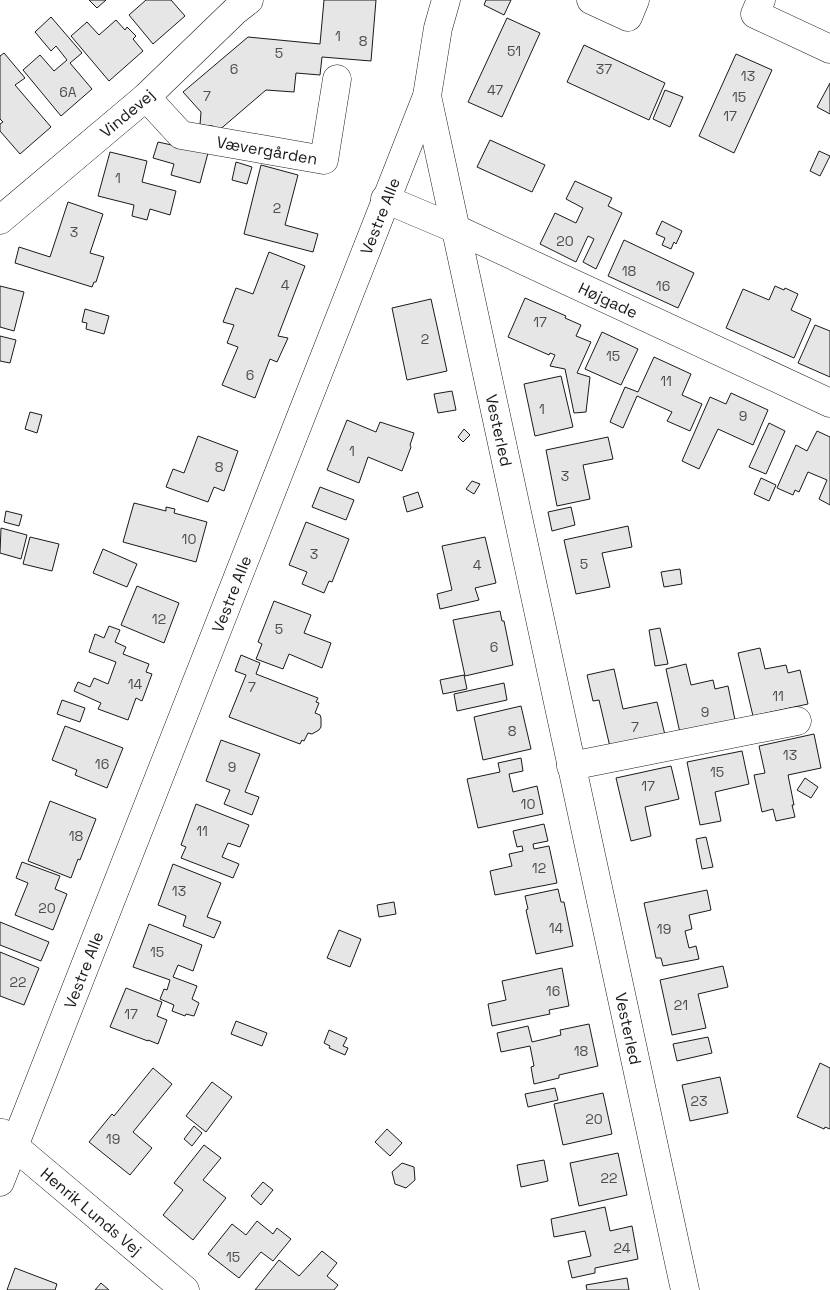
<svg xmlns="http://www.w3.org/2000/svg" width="830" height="1290" font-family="'Space Grotesk',sans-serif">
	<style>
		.building { fill: #e6e6e6; stroke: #1a1a1a }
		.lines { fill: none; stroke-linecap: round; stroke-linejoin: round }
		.street-casing { stroke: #1a1a1a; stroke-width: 29 }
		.secondary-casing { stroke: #1a1a1a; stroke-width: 29 }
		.street { stroke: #fff; stroke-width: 28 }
		.secondary { stroke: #fff; stroke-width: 28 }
		.labels { text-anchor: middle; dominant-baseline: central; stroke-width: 4; stroke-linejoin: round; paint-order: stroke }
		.number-label { font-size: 14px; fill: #4d4d4d }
		.street-label { font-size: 16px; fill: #1a1a1a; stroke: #fff }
	</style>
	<rect width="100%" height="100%" fill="#fff"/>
	<!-- building -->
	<path class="building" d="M 89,0 L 106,0 L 97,8 Z
		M 146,0 L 171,0 L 185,16 L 153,44 L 129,15 Z
		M 324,0 L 376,0 L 371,61 L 322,57 L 320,75 L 296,73 L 294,92 L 266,90 L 217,132 L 213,126 L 200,125 L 201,112 L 183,92 L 248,37 L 320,44 Z
		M 486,0 L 511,0 L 504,15 L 484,5 Z
		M 51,17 L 82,53 L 70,63 L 92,89 L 61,116 L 23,70 L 40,55 L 54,71 L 67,60 L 56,46 L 51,51 L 35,32 Z
		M 507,18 L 540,33 L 502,117 L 468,102 Z
		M 116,20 L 125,30 L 127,27 L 136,36 L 133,39 L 143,51 L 109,81 L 71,36 L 87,22 L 99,35 Z
		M 584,45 L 665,83 L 649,120 L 567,82 Z
		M 4,53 L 25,78 L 15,85 L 51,127 L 20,154 L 0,131 L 0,124 L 3,122 L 0,119 L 0,56 Z
		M 736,54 L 772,70 L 734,153 L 699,136 Z
		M 830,83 L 830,114 L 817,107 Z
		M 665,90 L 683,97 L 670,127 L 653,119 Z
		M 490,140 L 545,165 L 532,192 L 477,167 Z
		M 158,142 L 208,153 L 200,183 L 171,175 L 174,164 L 153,158 Z
		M 819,151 L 830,156 L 820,176 L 810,171 Z
		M 110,152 L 147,161 L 142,182 L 176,191 L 170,215 L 150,209 L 147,220 L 132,216 L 134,205 L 98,196 Z
		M 236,162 L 252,167 L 247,184 L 232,180 Z
		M 261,165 L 298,175 L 285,225 L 318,234 L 313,252 L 244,234 Z
		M 575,181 L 612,198 L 608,206 L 622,213 L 596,269 L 583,262 L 594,239 L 588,236 L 576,262 L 540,244 L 555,213 L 576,223 L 583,208 L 566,199 Z
		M 68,202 L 103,214 L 90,253 L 104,257 L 96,282 L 94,282 L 92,287 L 15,263 L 19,247 L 50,257 Z
		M 662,221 L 682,231 L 676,244 L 674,242 L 671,249 L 662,245 L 665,238 L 656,234 Z
		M 624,240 L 694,273 L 678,308 L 608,276 Z
		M 269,252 L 305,266 L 278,336 L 288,338 L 277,362 L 270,359 L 255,398 L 222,385 L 238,347 L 227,343 L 234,325 L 223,322 L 236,288 L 253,294 Z
		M 0,286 L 24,292 L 14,331 L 0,327 Z
		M 775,286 L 784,290 L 785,288 L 798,294 L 791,310 L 811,319 L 794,358 L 726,328 L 743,289 L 769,300 Z
		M 525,298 L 566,316 L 565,318 L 581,325 L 576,336 L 591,342 L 577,373 L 590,377 L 586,412 L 574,413 L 565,369 L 550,366 L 555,355 L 550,353 L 549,355 L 508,337 Z
		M 431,299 L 447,371 L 407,380 L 392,308 Z
		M 85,309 L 109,316 L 104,334 L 86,329 L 87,323 L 82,322 Z
		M 815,325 L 830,331 L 830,377 L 798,363 Z
		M 602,332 L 638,349 L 621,385 L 585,369 Z
		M 0,336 L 16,340 L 10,363 L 0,361 Z
		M 654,357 L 691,374 L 682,395 L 702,404 L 690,431 L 667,421 L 672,412 L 637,396 L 623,428 L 610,422 L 625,387 L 638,392 Z
		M 561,376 L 573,427 L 535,436 L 524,384 Z
		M 452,391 L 456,410 L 438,413 L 434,394 Z
		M 731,393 L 768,410 L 753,445 L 718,429 L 699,469 L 682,461 L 710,397 L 726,404 Z
		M 30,412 L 42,415 L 37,433 L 25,429 Z
		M 347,420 L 376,432 L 380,422 L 414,433 L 410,445 L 411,447 L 402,471 L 368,457 L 359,483 L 327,470 Z
		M 769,423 L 785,431 L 766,474 L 749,467 Z
		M 464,429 L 470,435 L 463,442 L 458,437 Z
		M 817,431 L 830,437 L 830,505 L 819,499 L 827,480 L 808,472 L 799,492 L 795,490 L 793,495 L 777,488 L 796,445 L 807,451 Z
		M 198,436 L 238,451 L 224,491 L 214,487 L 208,502 L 166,487 L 173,469 L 184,473 Z
		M 608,437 L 613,459 L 583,465 L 590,499 L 557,506 L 546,450 Z
		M 761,478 L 776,485 L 769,501 L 754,494 Z
		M 472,481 L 480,484 L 474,494 L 466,489 Z
		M 320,487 L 354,500 L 346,520 L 312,507 Z
		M 418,492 L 423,507 L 407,512 L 403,497 Z
		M 134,503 L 166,511 L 166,507 L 175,509 L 174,513 L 207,522 L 196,562 L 123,542 Z
		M 571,507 L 575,525 L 552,531 L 548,512 Z
		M 6,511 L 22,515 L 19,526 L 4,522 Z
		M 306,522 L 349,539 L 332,582 L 329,581 L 324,593 L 302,584 L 307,572 L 289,565 Z
		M 628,526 L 632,547 L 602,553 L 610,587 L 576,594 L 564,540 Z
		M 1,528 L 27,535 L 21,559 L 0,553 Z
		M 30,537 L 59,544 L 52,571 L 23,564 Z
		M 485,537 L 496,583 L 475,588 L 479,600 L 440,609 L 437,594 L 452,590 L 442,546 Z
		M 103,549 L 137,564 L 127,587 L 93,573 Z
		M 680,569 L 682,584 L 664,587 L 661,572 Z
		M 137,586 L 179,603 L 164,643 L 121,625 Z
		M 274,601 L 311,615 L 304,633 L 331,643 L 322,668 L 289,654 L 283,669 L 256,659 L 262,644 L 258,642 Z
		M 500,611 L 502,621 L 504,621 L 513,665 L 465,676 L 453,620 Z
		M 109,626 L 120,630 L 115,642 L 126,647 L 123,654 L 149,664 L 146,672 L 152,674 L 142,701 L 136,698 L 128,720 L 98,709 L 101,703 L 74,691 L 78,682 L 90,687 L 94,678 L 108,684 L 116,662 L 89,652 L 95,634 L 104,638 Z
		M 660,628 L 668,664 L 655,666 L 649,630 Z
		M 760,648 L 765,669 L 786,665 L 788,673 L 800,670 L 808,704 L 753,716 L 738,653 Z
		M 241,655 L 260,663 L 256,674 L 318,698 L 316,702 L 319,703 L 315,713 L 320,715 L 321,718 L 321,727 L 319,730 L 312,734 L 308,733 L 304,741 L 302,740 L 300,744 L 229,717 L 246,675 L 235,671 Z
		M 686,664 L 691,685 L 713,680 L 715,689 L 728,686 L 735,720 L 680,733 L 666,669 Z
		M 614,669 L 623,709 L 657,702 L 665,735 L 610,747 L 599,700 L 593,701 L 587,675 Z
		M 464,675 L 467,689 L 443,694 L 440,680 Z
		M 504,683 L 507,700 L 457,711 L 454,694 Z
		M 62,700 L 85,708 L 80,722 L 57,714 Z
		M 521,706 L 531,749 L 483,760 L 474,717 Z
		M 65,726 L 123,748 L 107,788 L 75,775 L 77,770 L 52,760 Z
		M 814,734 L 821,768 L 788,775 L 794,805 L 792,805 L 795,817 L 776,821 L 773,809 L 762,812 L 754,775 L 765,773 L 759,746 Z
		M 221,740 L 260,754 L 245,792 L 259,797 L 252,815 L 224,804 L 230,790 L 206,781 Z
		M 742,751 L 749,784 L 715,792 L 721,821 L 700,825 L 687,762 Z
		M 521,758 L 523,771 L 509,774 L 513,792 L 537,786 L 543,814 L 478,828 L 467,779 L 500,772 L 498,763 Z
		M 671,766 L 679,799 L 645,807 L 651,836 L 631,841 L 616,778 Z
		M 805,778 L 818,787 L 811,798 L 797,790 Z
		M 50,801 L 96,819 L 80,860 L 78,859 L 71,878 L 28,861 Z
		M 196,804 L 249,825 L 240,847 L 228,843 L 222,857 L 239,864 L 233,878 L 181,858 L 186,847 L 181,845 Z
		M 544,824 L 548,841 L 533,844 L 534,849 L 549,846 L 557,883 L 495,895 L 490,871 L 512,866 L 509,854 L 523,851 L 522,846 L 517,847 L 513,831 Z
		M 706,837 L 713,867 L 702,869 L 696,839 Z
		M 22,862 L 60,876 L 55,889 L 67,894 L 53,930 L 15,915 L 28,883 L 16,878 Z
		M 173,864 L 221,883 L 207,917 L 221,922 L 214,938 L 183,926 L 186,916 L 158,905 Z
		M 558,889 L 561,902 L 564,902 L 573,946 L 536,954 L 526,910 L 528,909 L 525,896 Z
		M 707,890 L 711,910 L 689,915 L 692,929 L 685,931 L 689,948 L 696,946 L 699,959 L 663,966 L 661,958 L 656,958 L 644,903 Z
		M 394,902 L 396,914 L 379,917 L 377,905 Z
		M 0,922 L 49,942 L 41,961 L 0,945 Z
		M 149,924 L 202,945 L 193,971 L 178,965 L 173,977 L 197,986 L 192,999 L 199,1003 L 194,1016 L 186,1014 L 185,1016 L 172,1011 L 174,1005 L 160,999 L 164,989 L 167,990 L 170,980 L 133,967 Z
		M 339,930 L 361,939 L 350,967 L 327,958 Z
		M 0,952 L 39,968 L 24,1005 L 0,996 Z
		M 723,966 L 728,987 L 698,994 L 706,1028 L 672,1035 L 660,980 Z
		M 562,968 L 569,1006 L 549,1010 L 550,1014 L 492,1026 L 488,1004 L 506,1000 L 502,981 Z
		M 126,988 L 162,1002 L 157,1016 L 167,1020 L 158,1044 L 148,1040 L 148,1041 L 110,1027 Z
		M 236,1021 L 267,1033 L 262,1046 L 231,1034 Z
		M 589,1024 L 598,1066 L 559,1075 L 559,1078 L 534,1084 L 531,1067 L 534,1066 L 530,1046 L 501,1052 L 497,1033 L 528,1026 L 532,1042 L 561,1035 L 560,1030 Z
		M 329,1030 L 347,1038 L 343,1046 L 348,1048 L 345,1055 L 329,1048 L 330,1046 L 324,1043 Z
		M 708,1037 L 712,1053 L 677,1061 L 673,1044 Z
		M 820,1063 L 830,1068 L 830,1129 L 825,1127 L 824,1129 L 797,1117 Z
		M 153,1068 L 172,1084 L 133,1132 L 152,1148 L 130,1175 L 89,1142 L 112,1114 L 114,1116 Z
		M 720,1077 L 728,1113 L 690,1121 L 682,1085 Z
		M 212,1082 L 232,1097 L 206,1132 L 186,1116 Z
		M 555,1088 L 558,1100 L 528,1107 L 525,1094 Z
		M 603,1093 L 612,1134 L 563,1145 L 554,1104 Z
		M 194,1126 L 202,1133 L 192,1146 L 184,1139 Z
		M 387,1129 L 402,1143 L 390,1156 L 375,1142 Z
		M 204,1145 L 221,1158 L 203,1180 L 226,1198 L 193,1240 L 163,1215 L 183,1190 L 174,1183 Z
		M 618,1153 L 627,1195 L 579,1206 L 570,1163 Z
		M 544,1160 L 548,1181 L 521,1187 L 517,1165 Z
		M 402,1163 L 414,1167 L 415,1180 L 406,1188 L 395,1184 L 392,1172 Z
		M 263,1182 L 273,1190 L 261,1205 L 251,1196 Z
		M 605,1207 L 610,1231 L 632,1226 L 638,1259 L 595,1268 L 595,1273 L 572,1278 L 568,1261 L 591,1256 L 585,1231 L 554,1237 L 551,1219 Z
		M 257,1221 L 273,1234 L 277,1228 L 291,1239 L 273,1261 L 261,1252 L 239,1278 L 208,1254 L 232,1224 L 246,1235 Z
		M 322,1251 L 337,1263 L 327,1276 L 338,1285 L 334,1290 L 255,1290 L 279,1260 L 299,1276 Z
		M 15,1268 L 57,1284 L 55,1290 L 7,1290 Z
		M 627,1278 L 629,1290 L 587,1290 L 586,1285 Z
		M 101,1283 L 109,1290 L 95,1290 Z"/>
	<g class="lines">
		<!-- street casing -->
		<g class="street-casing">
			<g id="street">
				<path d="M 591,0 L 628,17 L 635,0"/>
				<path d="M 761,0 L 755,14 L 830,49"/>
				<path id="s1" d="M 427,96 L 685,1290"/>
				<path id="s2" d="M 146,97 L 181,135 L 324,160 L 337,79"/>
				<path id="s3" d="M 385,199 L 456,229 L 830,403"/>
				<path d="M 571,766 L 797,721"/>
				<path id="s4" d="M 2,1133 L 14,1146 L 185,1290"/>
				<path id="s5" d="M 0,1182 L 427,96 L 438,28 L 446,0"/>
			</g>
		</g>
		<!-- secondary casing -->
		<g class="secondary-casing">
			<g id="secondary">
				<path id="s6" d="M 0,220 L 146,97 L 235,11 L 249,0"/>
			</g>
		</g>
		<!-- street -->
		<use href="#street" class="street"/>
		<!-- secondary -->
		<use href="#secondary" class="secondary"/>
	</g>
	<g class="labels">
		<!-- number labels -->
		<g class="number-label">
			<text x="338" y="36">1</text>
			<text x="363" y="41">8</text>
			<text x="514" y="51">51</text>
			<text x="279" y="53">5</text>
			<text x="234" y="69">6</text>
			<text x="604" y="69">37</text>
			<text x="748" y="76">13</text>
			<text x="495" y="90">47</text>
			<text x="68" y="92">6A</text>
			<text x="207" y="96">7</text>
			<text x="739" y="97">15</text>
			<text x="730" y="116">17</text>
			<text x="118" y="178">1</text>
			<text x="277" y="208">2</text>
			<text x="74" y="232">3</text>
			<text x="565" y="241">20</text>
			<text x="629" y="271">18</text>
			<text x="285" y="285">4</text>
			<text x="663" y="286">16</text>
			<text x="540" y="322">17</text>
			<text x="425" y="339">2</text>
			<text x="613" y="356">15</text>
			<text x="250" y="375">6</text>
			<text x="666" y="381">11</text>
			<text x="542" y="409">1</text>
			<text x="743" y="416">9</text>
			<text x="352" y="451">1</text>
			<text x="219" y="467">8</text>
			<text x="565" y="476">3</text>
			<text x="189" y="539">10</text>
			<text x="314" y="554">3</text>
			<text x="584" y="564">5</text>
			<text x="477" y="565">4</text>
			<text x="159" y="619">12</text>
			<text x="279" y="629">5</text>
			<text x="494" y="647">6</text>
			<text x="135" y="684">14</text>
			<text x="252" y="687">7</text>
			<text x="778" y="696">11</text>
			<text x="705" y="712">9</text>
			<text x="635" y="727">7</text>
			<text x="512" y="731">8</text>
			<text x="790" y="755">13</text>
			<text x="102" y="764">16</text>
			<text x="232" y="767">9</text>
			<text x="717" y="772">15</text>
			<text x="648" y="786">17</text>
			<text x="528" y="804">10</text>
			<text x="202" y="831">11</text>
			<text x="76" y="836">18</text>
			<text x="539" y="868">12</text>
			<text x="179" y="891">13</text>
			<text x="47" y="908">20</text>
			<text x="556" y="928">14</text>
			<text x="664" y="929">19</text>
			<text x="157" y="952">15</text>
			<text x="18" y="982">22</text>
			<text x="553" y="991">16</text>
			<text x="681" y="1005">21</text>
			<text x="131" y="1014">17</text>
			<text x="581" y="1051">18</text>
			<text x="699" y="1101">23</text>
			<text x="594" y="1119">20</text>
			<text x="113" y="1139">19</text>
			<text x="609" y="1178">22</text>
			<text x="622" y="1248">24</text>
			<text x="233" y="1257">15</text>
		</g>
		<!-- street labels -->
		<g class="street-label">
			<text stroke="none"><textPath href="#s6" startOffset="166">Vindevej</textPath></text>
			<text stroke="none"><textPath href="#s2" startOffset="139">Vævergården</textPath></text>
			<text stroke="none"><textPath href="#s5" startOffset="1038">Vestre Alle</textPath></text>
			<text stroke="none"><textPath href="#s3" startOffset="245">Højgade</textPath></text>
			<text stroke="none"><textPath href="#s1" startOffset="342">Vesterled</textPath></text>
			<text stroke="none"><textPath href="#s5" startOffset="632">Vestre Alle</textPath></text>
			<text stroke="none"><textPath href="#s5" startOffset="228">Vestre Alle</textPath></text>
			<text stroke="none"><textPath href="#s1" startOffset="954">Vesterled</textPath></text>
			<text stroke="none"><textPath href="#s4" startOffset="119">Henrik Lunds Vej</textPath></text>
		</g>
	</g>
</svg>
